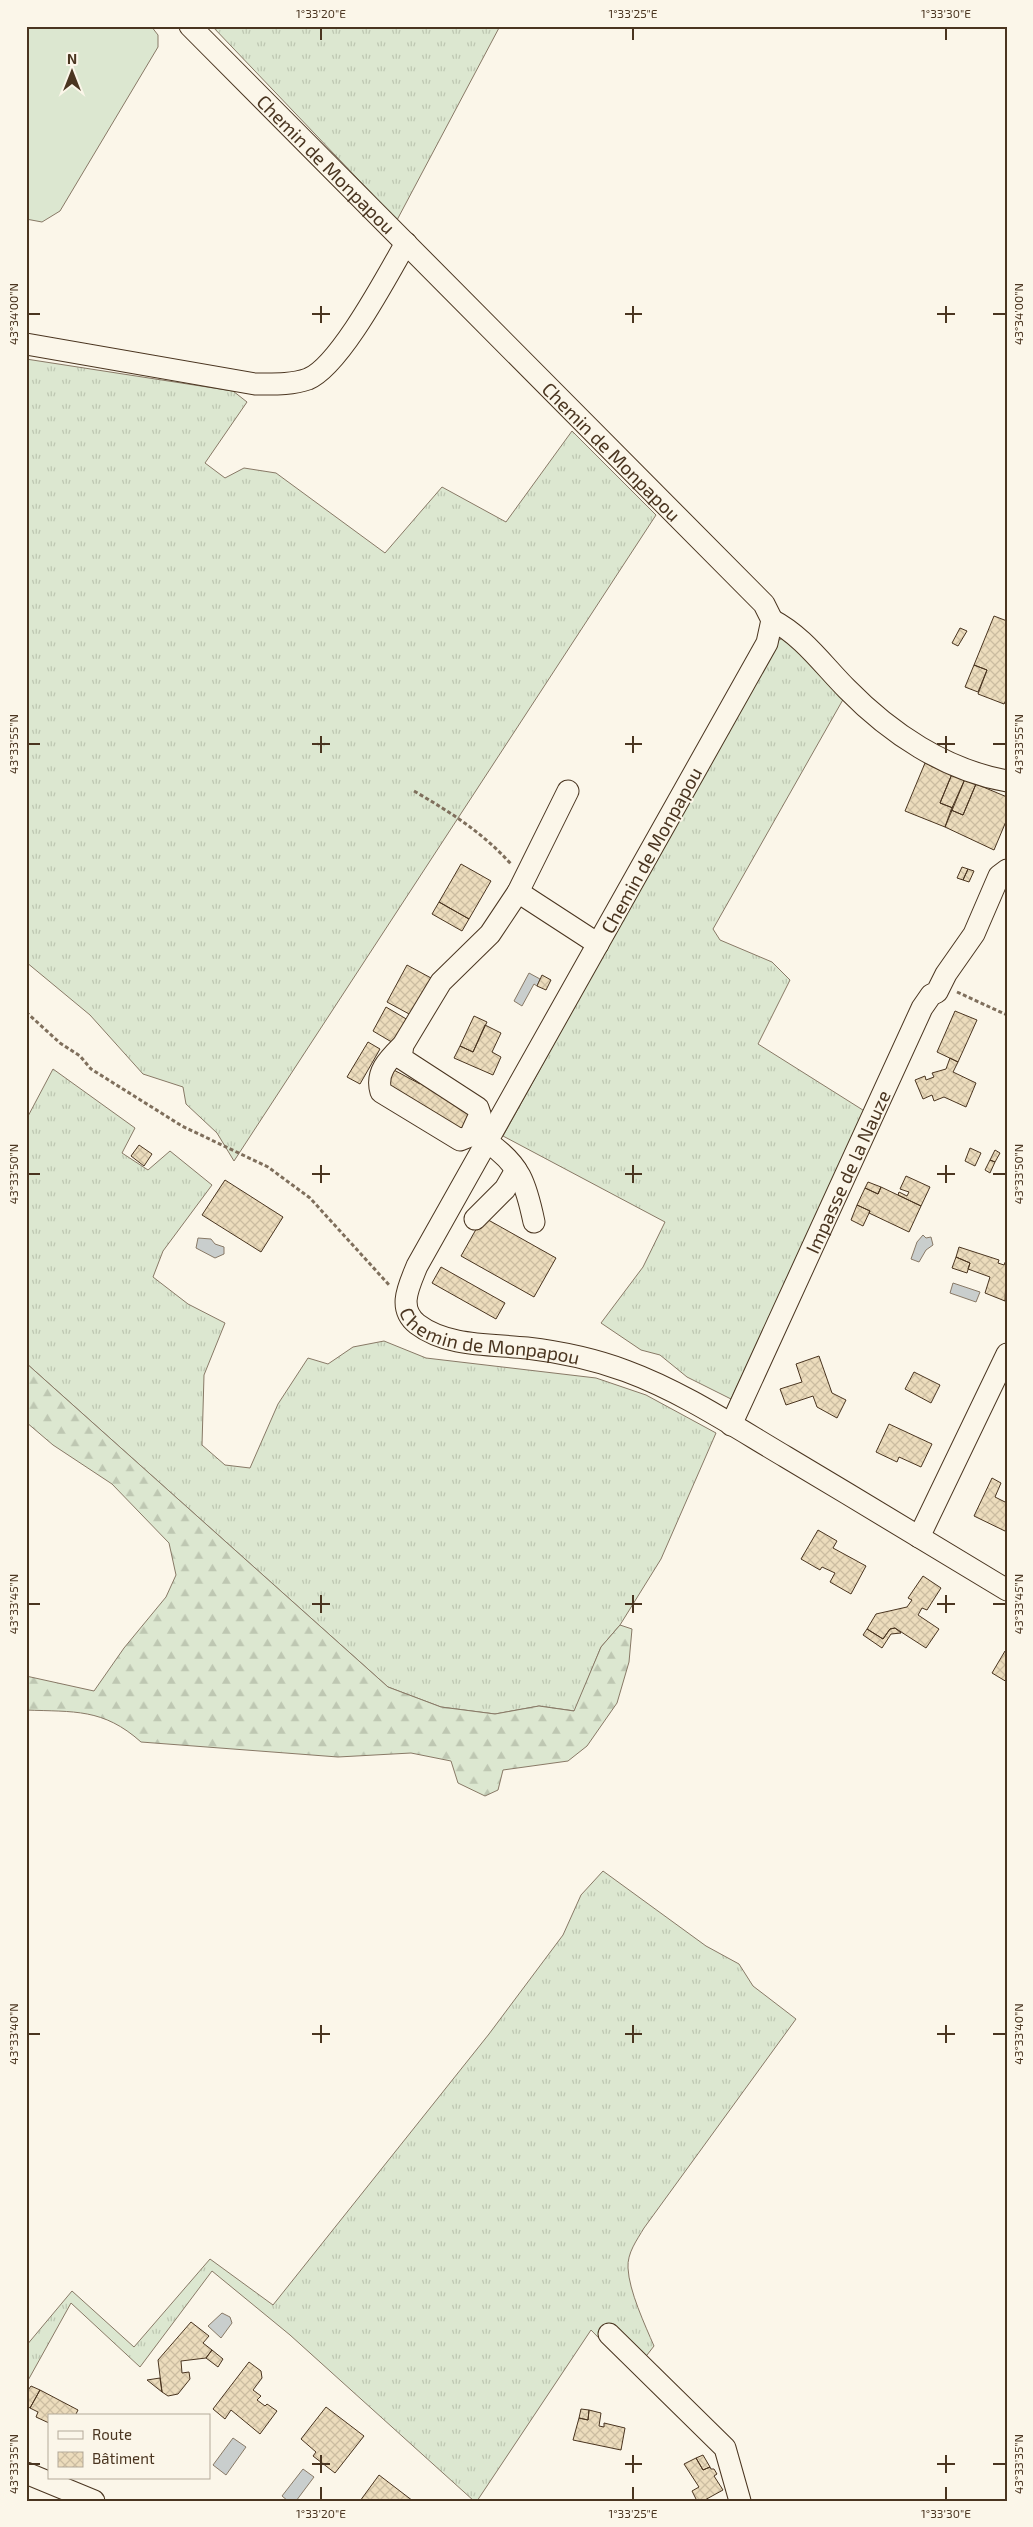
<svg xmlns="http://www.w3.org/2000/svg" width="1033" height="2527" font-family="'Exo 2',sans-serif">
	<style>
		.grass { fill: url(#grass-tufts); stroke: #887966 }
		.forest { fill: url(#forest-firs); stroke: #887966 }
		.pitch { fill: #dce7d0; stroke: #887966 }
		.water { fill: #c9cecd; stroke: #887966 }
		.building { fill: url(#building-cross-hatch); stroke: #4a3520 }
		.lines { fill: none; stroke-linecap: round; stroke-linejoin: round }
		.minor-casing { stroke: #4a3520; stroke-width: 23 }
		.path { stroke: #7f6f5c; stroke-width: 3; stroke-dasharray: 4 2.5; stroke-linecap: butt }
		.minor { stroke: #fbf6e9; stroke-width: 21 }
		.ticks { fill: none; stroke: #4a3520; stroke-width: 2 }
		.labels { text-anchor: middle; dominant-baseline: central; stroke-width: 4; stroke-linejoin: round; paint-order: stroke }
		.street-label { font-size: 19px; fill: #4a3520; stroke: #fbf6e9 }
		.neatline { fill: none; stroke: #4a3520; stroke-width: 2 }
		.ticks-label { font-size: 12px; text-anchor: middle; fill: #4a3520 }
	</style>
	<defs>
		<pattern id="grass-tufts" width="24" height="20" patternUnits="userSpaceOnUse" patternTransform="scale(1.25)"><rect width="24" height="20" fill="#dce7d0"/><path d="M3 7l-1-3M5 7V3M7 7l1-3M15 17l-1-3M17 17v-4M19 17l1-3" fill="none" stroke="#bec7b2"/></pattern>
		<pattern id="forest-firs" width="22" height="20" patternUnits="userSpaceOnUse" patternTransform="scale(1.25)"><rect width="22" height="20" fill="#dce7d0"/><path d="M5 1l3.5 6h-7zM16 11l3.5 6h-7z" fill="#bec7b2"/></pattern>
		<pattern id="building-cross-hatch" width="8" height="8" patternUnits="userSpaceOnUse" patternTransform="scale(1.25)"><rect width="8" height="8" fill="#ecdcbc"/><path d="M0 0l8 8M0 8l8-8" fill="none" stroke="#ccbda1"/></pattern>
	</defs>
	<rect width="100%" height="100%" fill="#fbf6e9"/>
	<!-- grass -->
	<path class="grass" d="M 212,26 L 500,26 L 397,220 Z
		M 26,359 L 233,391 L 247,402 L 205,463 L 225,478 L 244,468 L 276,473 L 385,553 L 442,487 L 506,522 L 572,431 L 656,515 L 234,1161 L 217,1133 L 186,1104 L 183,1087 L 143,1074 L 90,1015 L 26,962 Z
		M 783,638 L 845,696 L 713,929 L 720,940 L 772,962 L 790,980 L 758,1044 L 866,1112 L 731,1399 L 687,1377 L 660,1355 L 641,1350 L 601,1323 L 643,1267 L 665,1222 L 503,1136 L 777,641 Z
		M 53,1069 L 135,1128 L 122,1153 L 148,1170 L 170,1151 L 212,1185 L 163,1251 L 153,1277 L 188,1304 L 225,1323 L 204,1375 L 202,1445 L 225,1465 L 250,1468 L 278,1404 L 308,1358 L 328,1364 L 353,1347 L 384,1341 L 426,1358 L 596,1378 L 646,1395 L 716,1433 L 661,1559 L 620,1625 L 601,1647 L 575,1711 L 539,1706 L 495,1714 L 441,1707 L 388,1687 L 26,1363 L 26,1120 Z
		M 603,1871 L 706,1946 L 739,1964 L 753,1986 L 796,2019 L 644,2228 C 637,2240 627,2253 628,2268 C 629,2291 645,2325 654,2346 L 633,2373 L 591,2330 L 477,2501 L 474,2501 L 290,2335 L 212,2271 L 140,2367 L 71,2303 L 26,2384 L 26,2346 L 72,2291 L 134,2347 L 210,2259 L 273,2305 L 489,2034 L 563,1935 L 581,1895 Z"/>
	<!-- forest -->
	<path class="forest" d="M 26,1363 L 388,1687 L 441,1707 L 495,1714 L 539,1706 L 574,1711 L 601,1647 L 620,1625 L 632,1629 L 629,1662 L 617,1703 L 587,1746 L 568,1761 L 503,1770 L 498,1790 L 485,1796 L 458,1783 L 451,1761 L 411,1753 L 338,1757 L 141,1742 C 103,1708 74,1712 26,1710 L 26,1676 L 94,1691 L 124,1648 L 166,1597 L 176,1575 L 169,1543 L 112,1484 L 53,1445 L 26,1422 Z"/>
	<!-- pitch -->
	<path class="pitch" d="M 26,26 L 151,26 L 158,35 L 158,47 L 60,211 L 42,222 L 26,219 Z"/>
	<!-- water -->
	<path class="water" d="M 529,973 L 540,979 L 537,986 L 534,984 L 522,1006 L 514,1001 Z
		M 923,1235 L 926,1238 L 931,1237 L 933,1245 L 926,1250 L 919,1262 L 911,1259 L 917,1242 Z
		M 198,1238 L 211,1239 L 215,1244 L 224,1247 L 224,1254 L 215,1258 L 196,1248 Z
		M 953,1283 L 980,1292 L 976,1302 L 950,1293 Z
		M 222,2313 L 230,2317 L 232,2323 L 221,2338 L 208,2326 Z
		M 233,2438 L 246,2447 L 226,2475 L 213,2465 Z
		M 303,2469 L 314,2477 L 296,2501 L 288,2501 L 282,2496 Z"/>
	<!-- building -->
	<path class="building" d="M 994,616 L 1007,621 L 1007,698 L 1004,704 L 978,694 L 987,670 L 974,665 Z
		M 960,628 L 967,631 L 958,646 L 952,643 Z
		M 974,665 L 987,670 L 978,692 L 965,687 Z
		M 925,763 L 952,774 L 940,803 L 953,808 L 945,827 L 905,811 Z
		M 952,774 L 965,779 L 953,808 L 940,803 Z
		M 965,779 L 976,784 L 963,815 L 951,810 Z
		M 976,784 L 1007,797 L 1007,819 L 994,850 L 945,827 L 951,810 L 963,815 Z
		M 461,864 L 491,881 L 469,919 L 439,902 Z
		M 962,867 L 968,869 L 963,880 L 957,878 Z
		M 968,869 L 974,871 L 969,882 L 963,880 Z
		M 439,902 L 469,919 L 462,931 L 432,914 Z
		M 407,965 L 431,978 L 411,1015 L 387,1002 Z
		M 542,975 L 551,980 L 546,990 L 537,986 Z
		M 386,1007 L 408,1020 L 395,1044 L 373,1031 Z
		M 955,1011 L 977,1020 L 958,1062 L 937,1052 Z
		M 474,1016 L 487,1022 L 473,1052 L 460,1046 Z
		M 485,1025 L 501,1033 L 492,1052 L 501,1057 L 493,1075 L 454,1058 L 460,1046 L 473,1052 Z
		M 368,1042 L 380,1049 L 360,1084 L 347,1077 Z
		M 950,1058 L 958,1062 L 953,1072 L 976,1083 L 966,1107 L 944,1097 L 934,1101 L 932,1095 L 923,1099 L 915,1080 L 925,1076 L 926,1080 L 934,1077 L 932,1073 L 946,1069 Z
		M 392,1069 L 420,1084 L 422,1082 L 475,1110 L 463,1133 L 383,1088 Z
		M 139,1145 L 152,1154 L 144,1166 L 131,1156 Z
		M 970,1148 L 981,1153 L 975,1166 L 965,1161 Z
		M 995,1150 L 1000,1153 L 995,1162 L 990,1160 Z
		M 990,1160 L 995,1162 L 990,1173 L 985,1170 Z
		M 906,1176 L 930,1187 L 921,1206 L 898,1195 L 899,1192 L 907,1196 L 909,1192 L 900,1189 Z
		M 225,1180 L 283,1217 L 261,1252 L 202,1215 Z
		M 868,1182 L 881,1187 L 878,1194 L 865,1188 Z
		M 881,1187 L 921,1206 L 909,1232 L 869,1213 L 870,1211 L 857,1205 L 865,1188 L 878,1194 Z
		M 857,1205 L 870,1211 L 863,1226 L 851,1220 Z
		M 483,1217 L 556,1258 L 534,1297 L 461,1256 Z
		M 959,1247 L 999,1260 L 998,1263 L 1004,1265 L 1007,1258 L 1005,1301 L 985,1293 L 990,1277 L 968,1269 L 970,1263 L 956,1257 Z
		M 956,1257 L 970,1263 L 967,1273 L 952,1268 Z
		M 441,1267 L 505,1303 L 496,1319 L 432,1283 Z
		M 819,1356 L 832,1393 L 846,1400 L 837,1418 L 817,1407 L 813,1396 L 786,1405 L 780,1389 L 802,1382 L 796,1364 Z
		M 914,1372 L 940,1385 L 931,1403 L 905,1389 Z
		M 889,1424 L 932,1444 L 921,1467 L 899,1457 L 897,1462 L 876,1452 Z
		M 992,1478 L 1001,1483 L 995,1497 L 1007,1503 L 1007,1532 L 974,1516 Z
		M 818,1530 L 837,1541 L 833,1548 L 866,1566 L 851,1594 L 830,1582 L 835,1573 L 822,1567 L 820,1570 L 801,1559 Z
		M 923,1576 L 941,1588 L 927,1610 L 922,1608 L 918,1615 L 939,1629 L 926,1648 L 895,1628 L 890,1629 L 883,1639 L 867,1629 L 876,1614 L 907,1607 L 912,1600 L 908,1598 Z
		M 895,1628 L 901,1633 L 891,1634 L 882,1648 L 863,1635 L 867,1629 L 883,1639 L 890,1629 Z
		M 1005,1651 L 1007,1652 L 1007,1682 L 992,1673 Z
		M 191,2322 L 209,2336 L 203,2343 L 212,2350 L 206,2358 L 181,2361 L 182,2373 L 189,2372 L 190,2379 L 178,2394 L 168,2396 L 162,2392 L 158,2360 Z
		M 212,2350 L 223,2359 L 218,2367 L 206,2358 Z
		M 249,2362 L 261,2371 L 262,2378 L 253,2390 L 261,2396 L 257,2400 L 265,2406 L 267,2404 L 277,2411 L 260,2434 L 231,2410 L 225,2419 L 213,2409 Z
		M 160,2378 L 162,2392 L 147,2380 Z
		M 31,2386 L 40,2390 L 30,2408 L 26,2405 L 26,2393 Z
		M 40,2390 L 78,2410 L 75,2416 L 49,2416 L 49,2423 L 36,2417 L 38,2412 L 30,2408 Z
		M 326,2407 L 364,2436 L 335,2473 L 313,2456 L 316,2452 L 301,2439 Z
		M 581,2409 L 589,2410 L 588,2420 L 579,2418 Z
		M 589,2410 L 601,2413 L 599,2426 L 604,2427 L 604,2423 L 625,2428 L 621,2450 L 573,2440 L 579,2418 L 588,2420 Z
		M 703,2455 L 710,2467 L 703,2470 L 696,2458 Z
		M 696,2458 L 703,2470 L 710,2467 L 711,2469 L 714,2469 L 717,2474 L 714,2476 L 723,2490 L 703,2501 L 697,2501 L 692,2491 L 699,2487 L 684,2464 Z
		M 379,2475 L 413,2501 L 360,2501 Z"/>
	<g class="lines">
		<!-- minor casing -->
		<g class="minor-casing">
			<g id="minor">
				<path id="s1" d="M 190,26 L 764,604 L 772,620 L 767,643 L 417,1266 C 409,1286 397,1308 417,1324 C 447,1347 491,1344 527,1348 C 561,1352 594,1359 626,1371 C 683,1392 735,1427 786,1457 C 860,1501 934,1546 1007,1590"/>
				<path d="M 26,344 L 255,384 C 273,384 291,385 308,379 C 340,366 388,274 406,243"/>
				<path d="M 772,620 C 803,636 823,665 847,689 C 890,733 945,770 1007,781"/>
				<path d="M 518,892 L 568,791"/>
				<path d="M 403,1045 C 389,1059 375,1072 381,1092 L 460,1140 L 470,1136 L 480,1114 L 478,1108 L 401,1058 L 403,1045 L 441,982 L 490,934 L 518,892 L 598,944"/>
				<path d="M 487,1142 C 520,1164 526,1184 534,1222"/>
				<path d="M 475,1219 L 505,1189 L 516,1170"/>
				<path id="s2" d="M 731,1425 L 922,1008 L 931,995 L 937,992 L 946,974 L 974,934 L 999,876 L 1007,870"/>
				<path d="M 919,1537 L 1007,1354"/>
				<path d="M 609,2334 L 725,2448 L 740,2501"/>
				<path d="M 26,2473 L 94,2501"/>
			</g>
		</g>
		<!-- path -->
		<path class="path" d="M 414,791 C 450,812 482,832 511,864
			M 957,992 L 1007,1015
			M 26,1012 L 60,1043 L 80,1056 L 91,1069 L 182,1126 L 268,1167 L 310,1198 L 390,1286"/>
		<!-- minor -->
		<use href="#minor" class="minor"/>
	</g>
	<!-- ticks -->
	<path class="ticks" d="M 321,28 L 321,40M 633,28 L 633,40M 946,28 L 946,40M 321,306 L 321,323M 633,306 L 633,323M 946,306 L 946,323M 28,314 L 40,314M 312,314 L 330,314M 625,314 L 642,314M 937,314 L 955,314M 993,314 L 1006,314M 321,736 L 321,753M 633,736 L 633,753M 946,736 L 946,753M 28,744 L 40,744M 312,744 L 330,744M 625,744 L 642,744M 937,744 L 955,744M 993,744 L 1006,744M 321,1165 L 321,1183M 633,1165 L 633,1183M 946,1165 L 946,1183M 28,1174 L 40,1174M 312,1174 L 330,1174M 625,1174 L 642,1174M 937,1174 L 955,1174M 993,1174 L 1006,1174M 321,1595 L 321,1613M 633,1595 L 633,1613M 946,1595 L 946,1613M 28,1604 L 40,1604M 312,1604 L 330,1604M 625,1604 L 642,1604M 937,1604 L 955,1604M 993,1604 L 1006,1604M 321,2025 L 321,2043M 633,2025 L 633,2043M 946,2025 L 946,2043M 28,2034 L 40,2034M 312,2034 L 330,2034M 625,2034 L 642,2034M 937,2034 L 955,2034M 993,2034 L 1006,2034M 321,2455 L 321,2473M 633,2455 L 633,2473M 946,2455 L 946,2473M 28,2464 L 40,2464M 312,2464 L 330,2464M 625,2464 L 642,2464M 937,2464 L 955,2464M 993,2464 L 1006,2464M 321,2487 L 321,2500M 633,2487 L 633,2500M 946,2487 L 946,2500"/>
	<g class="labels">
		<!-- street labels -->
		<g class="street-label">
			<text stroke="none"><textPath href="#s1" startOffset="194">Chemin de Monpapou</textPath></text>
			<text stroke="none"><textPath href="#s1" startOffset="599">Chemin de Monpapou</textPath></text>
			<text transform="translate(651 850) rotate(-61)">Chemin de Monpapou</text>
			<text stroke="none"><textPath href="#s2" startOffset="279">Impasse de la Nauze</textPath></text>
			<text stroke="none"><textPath href="#s1" startOffset="1708">Chemin de Monpapou</textPath></text>
		</g>
	</g>
	<!-- border -->
	<rect width="1033" height="2527" fill="none" stroke="#fbf6e9" stroke-width="55"/>
	<!-- legend -->
	<rect x="48" y="2414" width="162" height="65" fill="#fbf6e9" stroke="#b4a999"/>
	<rect x="58" y="2431" width="25" height="8" fill="#fbf6e9" stroke="#b4a999"/>
	<text x="92" y="2440" font-size="15" fill="#4a3520">Route</text>
	<rect x="58" y="2452" width="25" height="15" fill="url(#building-cross-hatch)" stroke="#b4a999"/>
	<text x="92" y="2464" font-size="15" fill="#4a3520">Bâtiment</text>
	<!-- north arrow -->
	<g transform="translate(72 72)" stroke="#fbf6e9" stroke-width="4" paint-order="stroke">
	<path d="M0-4L9 19L0 12L-9 19Z" fill="#4a3520"/>
	<text y="-8" font-size="14" font-weight="bold" text-anchor="middle" fill="#4a3520">N</text>
	</g>
	<rect x="28" y="28" width="978" height="2472" class="neatline"/>
	<g class="ticks-label">
		<text x="321" y="18">1°33'20"E</text>
		<text x="633" y="18">1°33'25"E</text>
		<text x="946" y="18">1°33'30"E</text>
		<text transform="translate(14 314) rotate(-90)" y="4">43°34'00"N</text>
		<text transform="translate(1019 314) rotate(-90)" y="4">43°34'00"N</text>
		<text transform="translate(14 744) rotate(-90)" y="4">43°33'55"N</text>
		<text transform="translate(1019 744) rotate(-90)" y="4">43°33'55"N</text>
		<text transform="translate(14 1174) rotate(-90)" y="4">43°33'50"N</text>
		<text transform="translate(1019 1174) rotate(-90)" y="4">43°33'50"N</text>
		<text transform="translate(14 1604) rotate(-90)" y="4">43°33'45"N</text>
		<text transform="translate(1019 1604) rotate(-90)" y="4">43°33'45"N</text>
		<text transform="translate(14 2034) rotate(-90)" y="4">43°33'40"N</text>
		<text transform="translate(1019 2034) rotate(-90)" y="4">43°33'40"N</text>
		<text transform="translate(14 2464) rotate(-90)" y="4">43°33'35"N</text>
		<text transform="translate(1019 2464) rotate(-90)" y="4">43°33'35"N</text>
		<text x="321" y="2518">1°33'20"E</text>
		<text x="633" y="2518">1°33'25"E</text>
		<text x="946" y="2518">1°33'30"E</text>
	</g>
</svg>
